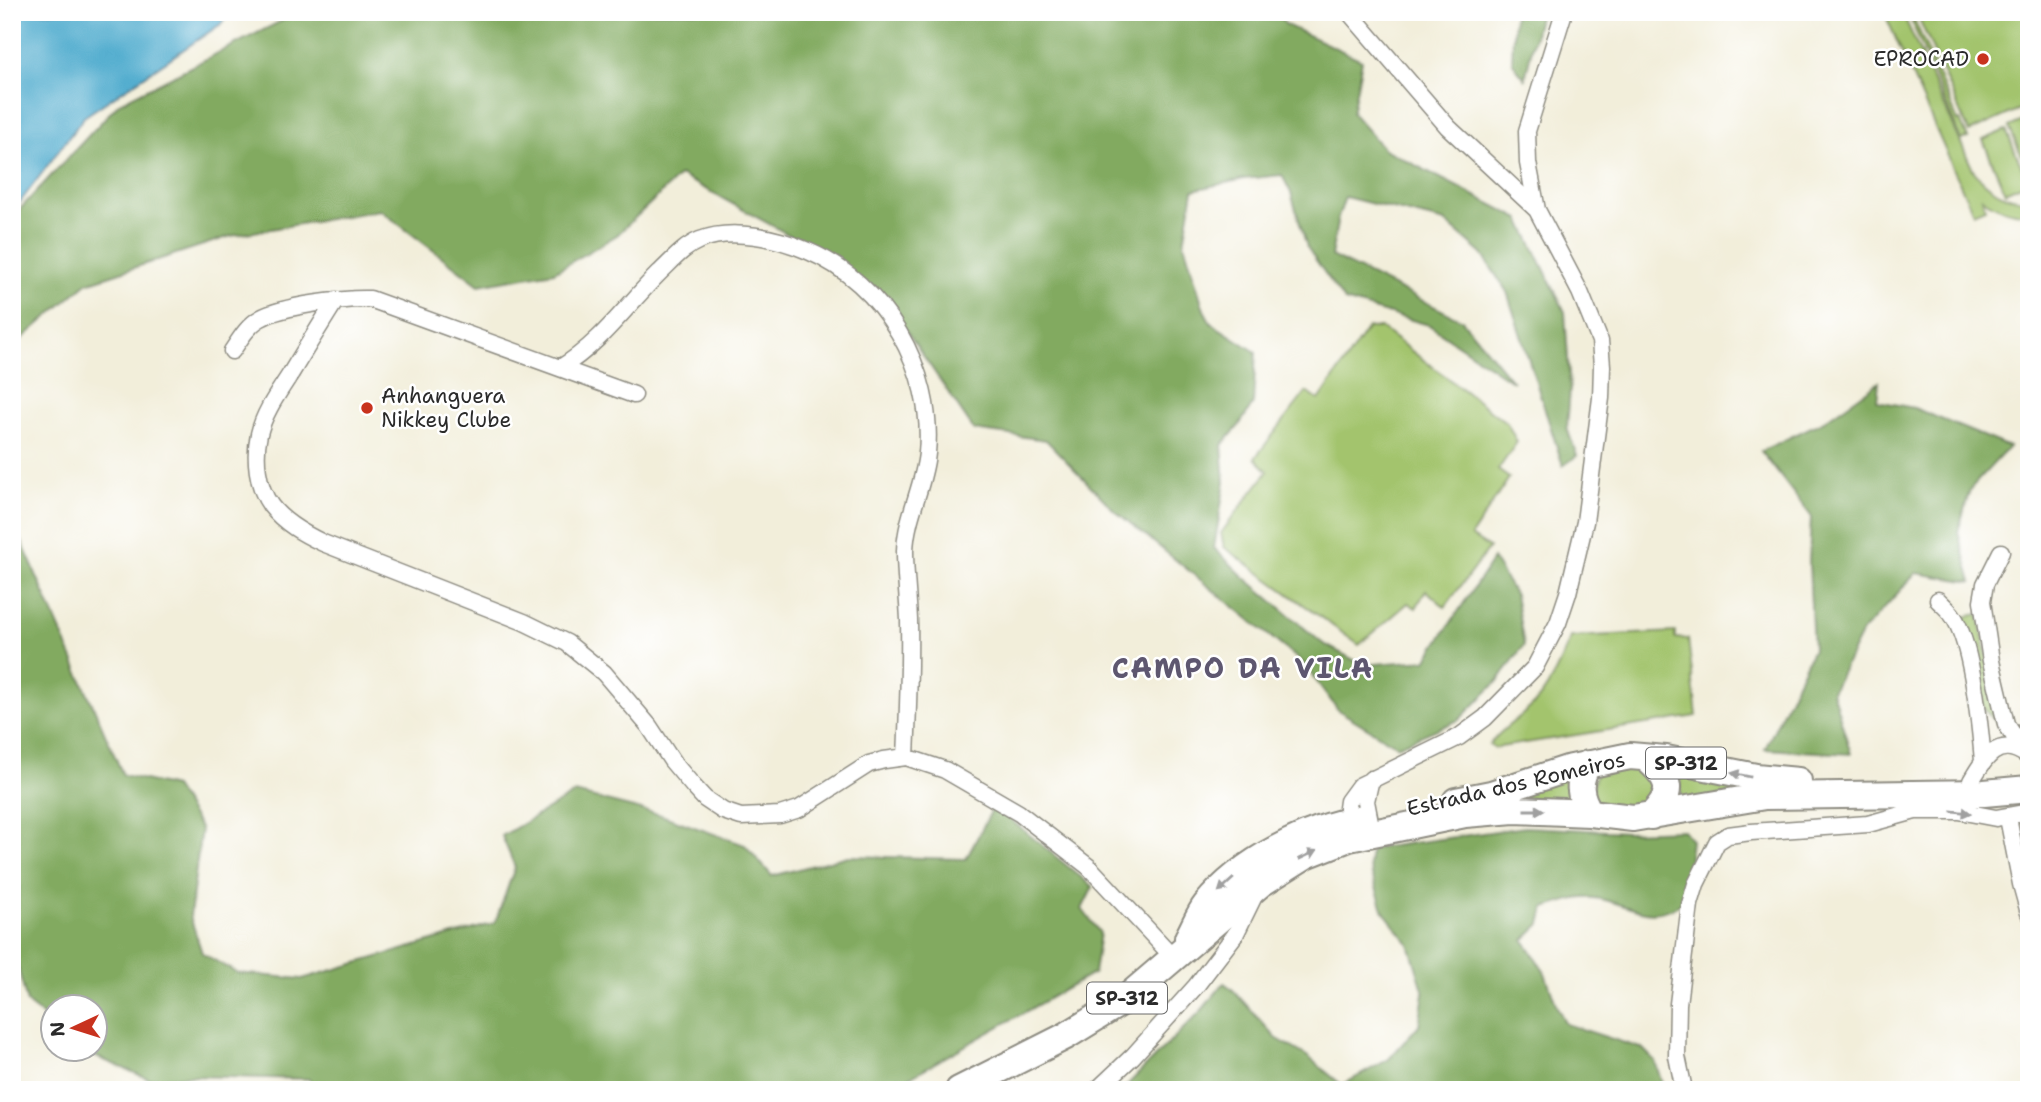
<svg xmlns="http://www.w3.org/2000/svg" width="2041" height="1102" font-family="'Shantell Sans',sans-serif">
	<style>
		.green { fill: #a3c46d; stroke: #67784c; stroke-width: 2 }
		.forest { fill: #82aa60; stroke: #566a46; stroke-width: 2 }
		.water { fill: #52adcf; stroke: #3e6c7d; stroke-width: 2 }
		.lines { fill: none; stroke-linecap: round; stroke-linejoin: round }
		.minor-casing { stroke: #8e8c82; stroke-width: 19 }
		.primary-casing { stroke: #8e8c82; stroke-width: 30 }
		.minor { stroke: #fff; stroke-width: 16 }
		.primary { stroke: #fff; stroke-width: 26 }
		.oneway { fill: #a0a0a0 }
		.poi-dot { fill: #c8321e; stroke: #fff; stroke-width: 2.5 }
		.labels { text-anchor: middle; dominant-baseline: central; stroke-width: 5; stroke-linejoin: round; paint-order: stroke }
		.shield { fill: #fff; stroke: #6b6b6b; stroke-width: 2 }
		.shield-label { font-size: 19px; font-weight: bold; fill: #2b2b2b }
		.poi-label { font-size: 21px; fill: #2b2b2b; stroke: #fff; text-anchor: end }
		.street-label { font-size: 21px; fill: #2b2b2b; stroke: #fff }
		.district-label { font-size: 28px; font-weight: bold; letter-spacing: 2px; fill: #5e5770; stroke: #fff }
	</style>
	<rect width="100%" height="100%" fill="#fff"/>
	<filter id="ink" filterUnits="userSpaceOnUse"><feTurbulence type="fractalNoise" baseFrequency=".0143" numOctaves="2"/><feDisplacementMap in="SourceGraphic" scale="14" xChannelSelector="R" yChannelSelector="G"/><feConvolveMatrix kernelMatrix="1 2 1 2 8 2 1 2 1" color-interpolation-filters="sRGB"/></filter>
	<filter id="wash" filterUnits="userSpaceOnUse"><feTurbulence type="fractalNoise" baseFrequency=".00686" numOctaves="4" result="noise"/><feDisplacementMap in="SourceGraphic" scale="28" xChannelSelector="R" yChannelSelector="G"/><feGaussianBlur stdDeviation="1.57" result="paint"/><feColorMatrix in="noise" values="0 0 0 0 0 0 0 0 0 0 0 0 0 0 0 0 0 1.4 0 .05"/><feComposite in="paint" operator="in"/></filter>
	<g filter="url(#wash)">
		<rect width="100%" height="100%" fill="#f2eeda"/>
		<!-- green -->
		<path class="green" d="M 1884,12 L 1902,12 L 1973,170 C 1987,188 2005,200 2029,200 L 2029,214 C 2011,212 1996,209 1982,198 L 1985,208 L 1973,213 Z
			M 1911,12 L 1958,121 L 1960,120 L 1968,138 L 1961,140 L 1908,13 Z
			M 1916,12 L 2029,12 L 2029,105 L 1969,132 Z
			M 2029,118 L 2029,172 L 2009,127 Z
			M 2006,130 L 2028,182 L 2005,192 L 1983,140 Z
			M 1368,328 L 1381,328 L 1507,423 L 1517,442 L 1498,470 L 1509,478 L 1471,536 L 1489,548 L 1445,607 L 1426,590 L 1416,608 L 1408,603 L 1359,645 L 1224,547 L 1221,533 L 1268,471 L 1255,458 L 1306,392 L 1319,400 Z
			M 1979,614 L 2000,726 L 1984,709 L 1964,617 Z
			M 1675,632 L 1675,638 L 1688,639 L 1697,716 L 1494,748 L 1489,745 C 1501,729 1519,719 1534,704 C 1551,687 1561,659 1571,637 Z
			M 1638,767 L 1652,770 L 1655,804 L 1623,813 L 1590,798 L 1596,774 Z
			M 1678,772 L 1750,788 L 1681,806 L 1681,776 Z
			M 1574,773 L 1577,801 L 1508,797 Z"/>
		<!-- forest -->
		<path class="forest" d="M 299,12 L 1276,12 L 1286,25 L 1362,60 L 1352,113 L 1384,149 L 1520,219 L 1565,312 L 1570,390 L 1567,428 L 1577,456 L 1563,466 L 1507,292 L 1482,254 L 1445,222 L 1345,197 L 1338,218 L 1331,256 L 1462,320 L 1513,382 L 1429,325 L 1344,301 L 1307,247 L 1291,193 L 1282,175 L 1244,179 L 1193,190 L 1184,243 L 1204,310 L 1211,323 L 1256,352 L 1253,404 L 1238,427 L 1222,445 L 1225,482 L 1214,548 L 1244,577 L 1322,643 L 1363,665 L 1426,660 L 1493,559 L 1515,595 L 1524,645 L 1498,681 L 1459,720 L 1397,746 L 1338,710 L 1303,663 L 1114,510 L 1046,440 L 974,430 L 888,304 L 840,263 L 680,175 L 617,235 L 554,272 L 479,285 L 380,210 L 231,236 L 87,283 L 17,343 L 12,372 L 12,219 L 20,209 L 119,103 Z
			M 1514,12 L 1540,12 L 1525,79 L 1512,62 Z
			M 1879,382 L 1877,401 L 1914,408 L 2009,447 L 1970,489 L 1958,532 L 1972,582 L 1916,573 L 1862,632 L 1832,691 L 1851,754 L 1765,749 L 1813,649 L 1809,562 L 1811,516 L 1761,451 L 1824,421 Z
			M 12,519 L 123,775 L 174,787 L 201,829 L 190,916 L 202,953 L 237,973 L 302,979 L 495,923 L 515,867 L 502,836 L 575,793 L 661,815 L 745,845 L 772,876 L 848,856 L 966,859 L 994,806 L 1093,887 L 1082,909 L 1100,933 L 1094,973 L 887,1090 L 317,1090 L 309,1079 L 187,1076 L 149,1079 L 92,1055 L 85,1050 L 94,1050 L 94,1007 L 52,1007 L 52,1023 L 27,1003 L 12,944 L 19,884 L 12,872 Z
			M 1525,827 L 1627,832 L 1683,830 L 1691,840 L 1684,902 C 1646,926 1632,903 1594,898 C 1578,896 1561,903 1545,908 L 1541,924 L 1524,940 L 1545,973 L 1557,1007 L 1566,1024 L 1643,1049 L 1655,1061 L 1664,1090 L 1122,1090 L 1202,1010 L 1224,983 L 1232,989 L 1276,1038 L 1307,1056 L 1342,1085 L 1389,1059 L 1419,1025 L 1424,993 L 1409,944 L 1384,912 L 1369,866 L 1371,849 Z"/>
		<!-- water -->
		<path class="water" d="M 12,12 L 229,12 L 221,24 L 84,117 L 12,213 Z"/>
	</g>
	<g filter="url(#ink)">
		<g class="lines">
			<!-- minor casing -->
			<g class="minor-casing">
				<path id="minor" d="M 1349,12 L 1448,127 L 1537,210 L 1580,292 L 1600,341 L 1602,366 L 1601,398 L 1585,522 L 1568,593 L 1558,623 L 1535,667 L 1485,718 L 1459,737 L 1359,786 L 1348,801 L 1347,808 L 1353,828
					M 1537,210 L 1528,163 L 1527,131 L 1564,12
					M 336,300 C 321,324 306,348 291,373 C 279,392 264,412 259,434 C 254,457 257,487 271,506 C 284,523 304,534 323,543 L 524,622 L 567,643 L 604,673 L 649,726 L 672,761 L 693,786 L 705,799 L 723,811 L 741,817 L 780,815 L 799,809 L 869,764 L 884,760 L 906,757 L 945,770 L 1019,813 L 1089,867 L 1175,959
					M 232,351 C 240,339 248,325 261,318 C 282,306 345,298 370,299 L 634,395
					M 560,368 C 600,344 626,306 659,273 C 672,261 683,247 700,240 C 732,227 778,238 808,251 C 884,283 935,370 927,453 C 924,486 906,516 905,551 C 905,574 908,597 909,620 C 910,666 908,712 906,757
					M 2001,552 L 1985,584 L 1982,601 L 1991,661 L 2006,724 L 2029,758
					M 1938,600 C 1943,605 1949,610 1953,616 C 1972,644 1980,726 1983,761
					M 1971,781 C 1984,759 1998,735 2026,755
					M 2008,818 L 2021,884 L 2029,913
					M 1371,827 L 1366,801 L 1371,779
					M 1097,1090 L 1133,1056 L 1196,986 L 1235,935 L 1255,894
					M 1684,1090 L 1677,1056 L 1678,1004 L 1690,904 L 1696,884 L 1717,842 L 1728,835 L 1751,832 L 1868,824 L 1915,811 L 1959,811 L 1996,818 L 2029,812"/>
			</g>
			<!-- primary casing -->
			<g class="primary-casing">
				<path id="primary" d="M 1646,758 C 1671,780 1675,791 1651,816
					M 1588,764 C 1577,782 1579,796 1590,813
					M 1456,801 L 1491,794 L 1567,769 L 1630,756 L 1666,759 L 1756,777 L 1798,781
					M 1188,938 C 1194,927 1199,914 1206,905 C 1242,860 1308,828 1363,818
					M 959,1090 L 1066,1036 L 1123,1001 L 1260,884 L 1306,855 L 1349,838 L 1465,814 L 1514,810 L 1590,813 L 1633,818 L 1765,796 L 1984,793 L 2029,789"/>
			</g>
			<!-- minor -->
			<use href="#minor" class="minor"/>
			<!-- primary -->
			<use href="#primary" class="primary"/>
		</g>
		<!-- one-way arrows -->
		<defs><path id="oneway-solid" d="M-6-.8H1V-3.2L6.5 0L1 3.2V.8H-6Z" transform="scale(1.75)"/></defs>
		<g class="oneway">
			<use href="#oneway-solid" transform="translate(1741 775) rotate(-169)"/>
			<use href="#oneway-solid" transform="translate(1534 810)"/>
			<use href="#oneway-solid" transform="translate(1961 812) rotate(6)"/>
			<use href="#oneway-solid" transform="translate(1308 855) rotate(-26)"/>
			<use href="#oneway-solid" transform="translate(1226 885) rotate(138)"/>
		</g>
	</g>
	<!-- markers -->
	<g class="poi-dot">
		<circle cx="1983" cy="59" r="7"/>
		<circle cx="367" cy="408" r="7"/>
	</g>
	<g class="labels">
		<!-- shield labels -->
		<g class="shield">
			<rect x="1646" y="747.5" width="80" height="31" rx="5"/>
			<rect x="1087" y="982.5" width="80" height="31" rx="5"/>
		</g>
		<g class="shield-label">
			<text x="1686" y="763">SP-312</text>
			<text x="1127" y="998">SP-312</text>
		</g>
		<!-- poi labels -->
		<g class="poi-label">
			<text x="1969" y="59">EPROCAD</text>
			<text x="381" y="396" text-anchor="start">Anhanguera<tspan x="381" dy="24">Nikkey Clube</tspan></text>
		</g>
		<!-- street labels -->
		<g class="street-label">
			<text transform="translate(1516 784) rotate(-13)">Estrada dos Romeiros</text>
		</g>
		<!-- district labels -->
		<g class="district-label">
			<text x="1243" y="668">CAMPO DA VILA</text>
		</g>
	</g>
	<!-- margin -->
	<rect width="2041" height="1102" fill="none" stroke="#fff" stroke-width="42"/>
	<!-- north arrow -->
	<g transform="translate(74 1028) rotate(266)"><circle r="33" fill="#ffffff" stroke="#aaaaaa" stroke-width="2"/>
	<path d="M0-5L12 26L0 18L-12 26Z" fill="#c8321e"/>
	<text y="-10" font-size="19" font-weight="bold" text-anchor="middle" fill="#2b2b2b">N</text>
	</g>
</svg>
